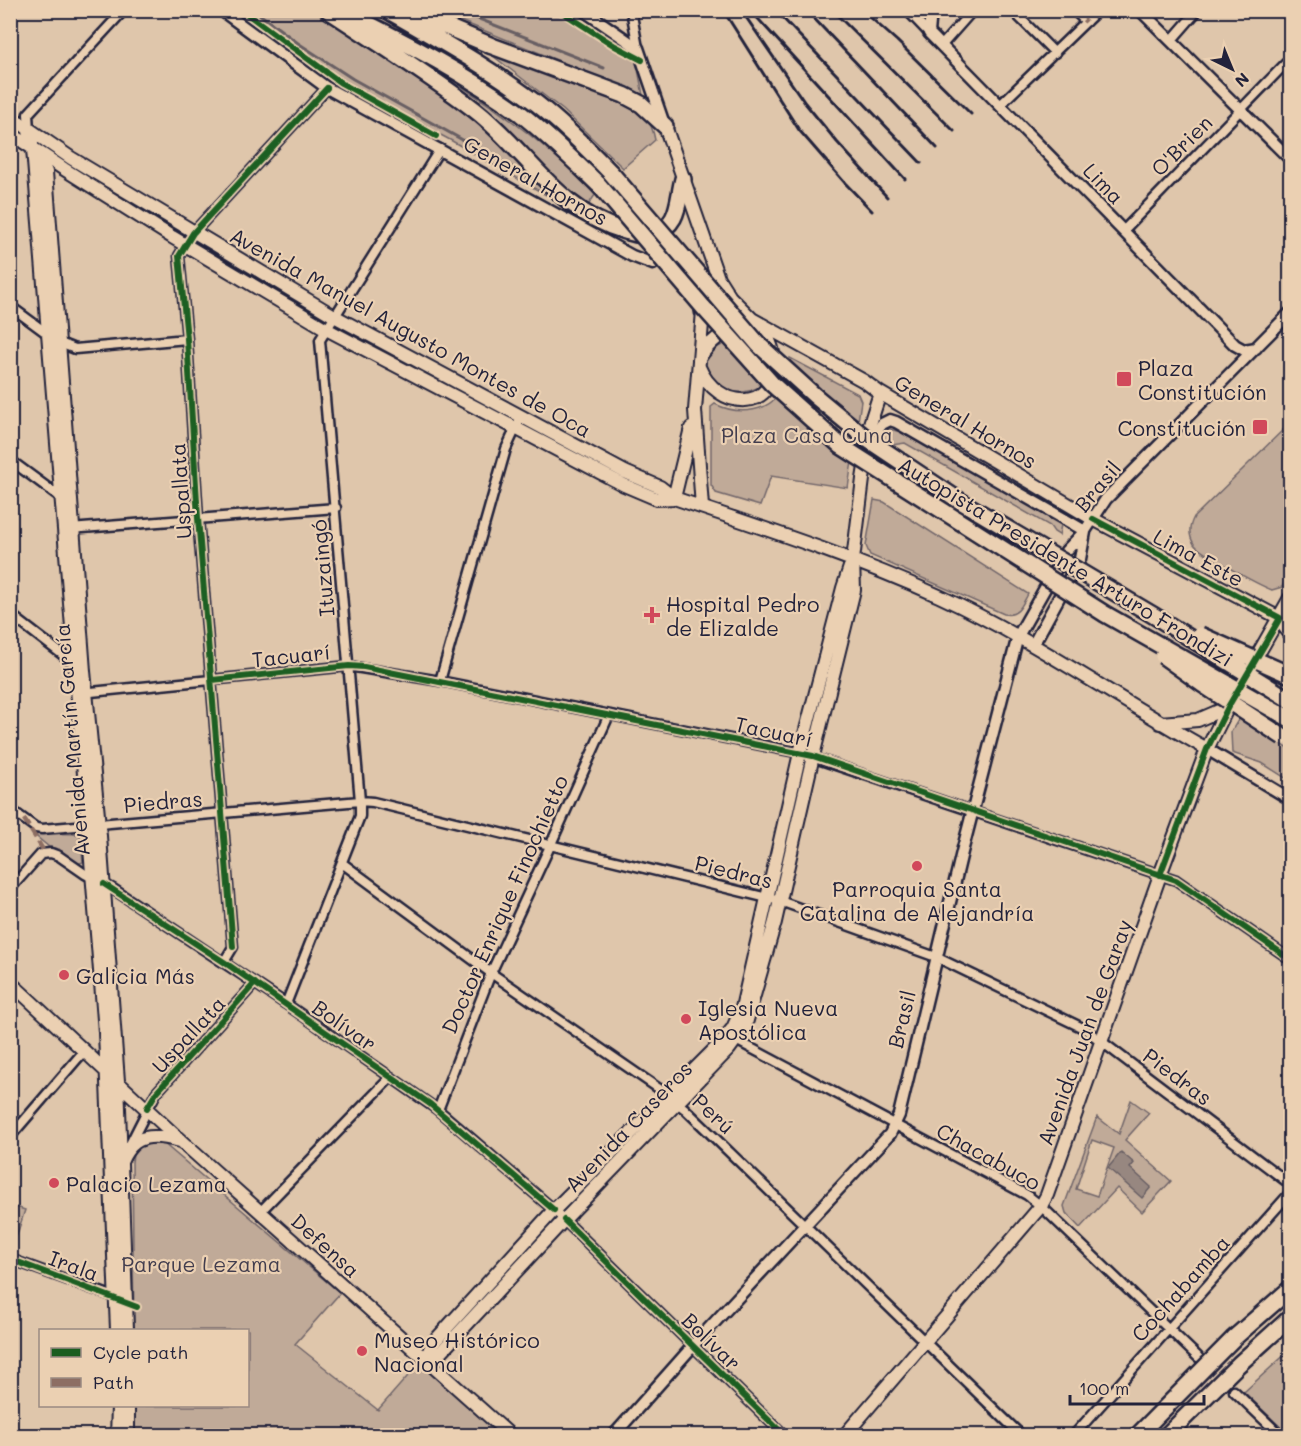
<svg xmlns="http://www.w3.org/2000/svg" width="1301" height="1446" font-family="Mali,sans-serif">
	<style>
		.green { fill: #c0aa98; stroke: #71666a; stroke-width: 1.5; fill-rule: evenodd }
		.water { fill: #978780; stroke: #685f64; stroke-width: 1.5 }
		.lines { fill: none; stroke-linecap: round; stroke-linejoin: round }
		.stream { stroke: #685f64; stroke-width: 3 }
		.minor-tunnel { stroke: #b9a595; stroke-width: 8; stroke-dasharray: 8 4; stroke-linecap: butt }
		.minor-casing { stroke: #22223b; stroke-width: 13 }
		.tertiary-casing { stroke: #22223b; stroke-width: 15 }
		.secondary-casing { stroke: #22223b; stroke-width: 16 }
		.motorway-casing { stroke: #22223b; stroke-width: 20 }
		.minor { stroke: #ebd0b2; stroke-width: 8 }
		.tertiary { stroke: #ebd0b2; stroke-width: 10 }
		.secondary { stroke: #ebd0b2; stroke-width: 12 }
		.motorway { stroke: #ebd0b2; stroke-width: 15 }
		.rail { stroke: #22223b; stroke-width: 3 }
		.motorway-bridge-casing { stroke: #22223b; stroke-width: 20; stroke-linecap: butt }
		.motorway-bridge { stroke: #ebd0b2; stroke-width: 15 }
		.quiet { stroke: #8d6e63; stroke-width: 4.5; stroke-dasharray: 9 4.5; stroke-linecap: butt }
		.cycleway-casing { stroke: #ebd0b2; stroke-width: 10 }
		.cycleway { stroke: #1b5e20; stroke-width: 6 }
		.poi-dot { fill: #d1495b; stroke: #ebd0b2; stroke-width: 2 }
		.labels { text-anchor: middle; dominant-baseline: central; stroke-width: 4.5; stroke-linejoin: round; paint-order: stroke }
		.street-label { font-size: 21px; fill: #22223b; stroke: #ebd0b2 }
		.poi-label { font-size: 21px; fill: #22223b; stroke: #ebd0b2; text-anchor: start }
		.park-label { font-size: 21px; fill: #423d4e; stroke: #ebd0b2 }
	</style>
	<rect width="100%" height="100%" fill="#dfc6ab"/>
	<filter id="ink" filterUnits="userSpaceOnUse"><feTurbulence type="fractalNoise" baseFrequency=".0167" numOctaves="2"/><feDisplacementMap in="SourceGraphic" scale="12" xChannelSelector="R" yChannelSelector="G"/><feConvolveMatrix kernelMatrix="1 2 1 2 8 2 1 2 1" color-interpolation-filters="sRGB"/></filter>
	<g filter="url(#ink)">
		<!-- green -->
		<path class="green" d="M 247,11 L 316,11 L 425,79 L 481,121 L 569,208 L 452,141 L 345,84 L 344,81 Z
			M 436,11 L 560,11 L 636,59 L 643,95 Z
			M 484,49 L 623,100 C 642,112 651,117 655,140 L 623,168 L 563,110 Z
			M 412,57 C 478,94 543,138 595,195 L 587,207 Z
			M 724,344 L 760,382 L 759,387 C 722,407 681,362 724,344 Z
			M 790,358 L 858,394 L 861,401 L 848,488 L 771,476 L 760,506 L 716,493 L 711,485 L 711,407 L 715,404 C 739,416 773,413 784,385 C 787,376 789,367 790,358 Z
			M 1290,423 L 1290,571 L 1282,587 L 1272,590 C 1259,585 1201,554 1194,544 C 1188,535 1189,526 1194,517 Z
			M 890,429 L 907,434 L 1059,521 L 1061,525 L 1059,535 L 1054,532 L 1050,526 L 905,443 L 892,445 L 880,439 L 884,432 Z
			M 874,500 L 884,502 L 1028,594 C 1022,605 1018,617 1004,614 L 870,555 L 866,546 Z
			M 1241,715 L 1290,750 L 1290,781 L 1262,763 L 1232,753 L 1231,732 Z
			M 36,833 L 80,834 L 83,862 L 77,864 L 59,849 L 49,847 L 37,837 Z
			M 1131,1100 L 1149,1113 L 1125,1140 L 1171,1181 L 1142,1212 L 1117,1188 L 1080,1228 L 1066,1213 L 1064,1206 L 1097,1117 L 1119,1134 ZM 1092,1140 L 1114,1148 L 1097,1196 L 1076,1189 Z
			M 146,1141 L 163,1143 L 340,1293 L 295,1344 L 378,1410 L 421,1361 L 502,1435 L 135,1435 L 134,1406 L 248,1406 L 248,1330 L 134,1330 L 132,1162 C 133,1151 136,1146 146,1141 Z
			M 10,1205 L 25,1210 L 12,1250 L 10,1249 Z
			M 1290,1350 L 1290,1436 L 1244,1392 Z"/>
		<!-- water -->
		<path class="water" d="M 1121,1152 L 1134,1163 L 1130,1168 L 1151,1187 L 1142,1198 L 1108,1168 Z"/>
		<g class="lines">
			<!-- stream -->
			<path class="stream" d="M 254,10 L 298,43 L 353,79 L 531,178
				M 456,10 L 604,68"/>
			<!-- minor-tunnel -->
			<path class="minor-tunnel" d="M 1198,1357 L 1234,1391"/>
			<!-- minor casing -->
			<g class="minor-casing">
				<path id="minor" d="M 631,10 L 638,48
					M 907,10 L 929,33
					M 1012,10 L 1055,53
					M 1074,10 L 1086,22
					M 1171,41 L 1198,10
					M 942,45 L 973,10
					M 1000,105 L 1098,10
					M 29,130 L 28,114 L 124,10
					M 1123,231 L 1290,59
					M 10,306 L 60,343 L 75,349 L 187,339
					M 10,460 L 63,499
					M 70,529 L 336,508
					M 10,614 L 76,665
					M 440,681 L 506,449 L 518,423
					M 81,693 L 349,666 L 440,681 L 800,753 L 1176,880 L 1290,959
					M 10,809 L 36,828 L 42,829 L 360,801 L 373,802 L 780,901 L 936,957 L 1085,1029 L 1290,1184
					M 342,863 L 491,973 L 658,1088 L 685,1109 L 1022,1436
					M 10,889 L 41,854 L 51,853 L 59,856 L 85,874 L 113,889 L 286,1004 L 438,1110 L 554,1210 L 785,1436
					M 224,962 L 233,947 L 198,518 L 187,339 L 179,256 L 193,233 L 327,88
					M 286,1004 L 360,816 L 360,801 L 320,340 L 440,149
					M 732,1038 L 1027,1195 L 1041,1206 L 1198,1357
					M 438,1110 L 491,973 L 551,844 L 609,715
					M 10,1137 L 84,1051
					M 129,1146 L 156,1093 L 255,983
					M 260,1212 L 391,1077
					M 10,1259 L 120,1299
					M 1234,1391 L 1281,1436
					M 1073,1436 L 1290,1193"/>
			</g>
			<!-- tertiary casing -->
			<g class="tertiary-casing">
				<path id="tertiary" d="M 221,10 L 327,88 L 632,256 L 653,264
					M 583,10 L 638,48 L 664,124
					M 931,10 L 929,33 L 1235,345 L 1244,350 L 1256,348
					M 1140,10 L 1290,159
					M 869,442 L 882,424 L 890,420 L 896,422 L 1085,531
					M 1033,645 L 1080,559 L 1085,532
					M 1207,749 L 1290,799
					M 613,1436 L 700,1338 L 890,1134 L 899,1115 L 962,852 L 1018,636 L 1066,551 L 1085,531 L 1106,499 L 1290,313"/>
			</g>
			<!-- secondary casing -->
			<g class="secondary-casing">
				<path id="secondary" d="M 10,116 L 71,158 L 336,317 L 625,472 L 660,487 L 674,498 C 763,528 853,557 939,596 C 1033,639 1117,699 1207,749
					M 665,126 L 718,278 L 730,297 L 752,319 L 864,381 L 880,393 L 1093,519 L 1287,622
					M 29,131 L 33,149 L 105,1032 L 117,1330
					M 10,133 L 64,169 L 172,237 L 328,330 L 624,485 L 657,499 L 674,498
					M 35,152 L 46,172 L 84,671 L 100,836 L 118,1081 L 127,1330
					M 699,359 C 710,340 728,328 748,320
					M 699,367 C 717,411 777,414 774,359 C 773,346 766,334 761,324
					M 674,498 L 691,428
					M 702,507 L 695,410 L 703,311
					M 1160,723 L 1198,720 L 1228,707
					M 10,982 L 181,1141 L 511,1436
					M 122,1160 C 134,1133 154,1134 180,1141
					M 426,1359 L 441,1352 L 564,1220 L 729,1049 L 745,1027 L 775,922 L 813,756 L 854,590 L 853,560 L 863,479 L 869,442 L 868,430 L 880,393
					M 426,1359 L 432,1344 L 554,1210 L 720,1044 L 733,1028 L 742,1008 L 800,753 L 843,588 L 850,567
					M 128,1406 L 128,1436
					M 117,1436 L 118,1406
					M 844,1436 L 1041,1206 L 1047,1195 L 1160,875 L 1207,749 L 1228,707 L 1290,598"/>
			</g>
			<!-- motorway casing -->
			<g class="motorway-casing">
				<path id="motorway" d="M 328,10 C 378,43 428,74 475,110 C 528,151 557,212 625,231 C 633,233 644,237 652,234 C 680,226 677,202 683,179
					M 387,10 C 438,39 490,68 536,103 C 563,124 587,148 611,173
					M 407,10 L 492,46 L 624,95 L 641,104 L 665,126
					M 350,15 C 409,44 468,75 521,114 C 549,136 574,161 599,185
					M 648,238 C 663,249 695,269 700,287 C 703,295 703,304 703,311
					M 1280,618 L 1290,632
					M 1234,1338 L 1290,1289"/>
			</g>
			<!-- minor -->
			<use href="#minor" class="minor"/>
			<!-- tertiary -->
			<use href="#tertiary" class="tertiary"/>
			<!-- secondary -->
			<use href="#secondary" class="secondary"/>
			<!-- motorway -->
			<use href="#motorway" class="motorway"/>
			<!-- rail -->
			<path class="rail" d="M 723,10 L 799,130 L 845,183 L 872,211
				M 741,10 L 805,103 L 837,142 L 887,197
				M 750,10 L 905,179
				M 775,10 L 921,163
				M 806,10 L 937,148
				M 832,10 L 954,131
				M 862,10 L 897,41 L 971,114"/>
			<!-- motorway-bridge casing -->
			<g class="motorway-bridge-casing">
				<path id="motorway-bridge" d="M 611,173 L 759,345 L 815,396 L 867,439 L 957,499 L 1153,615 L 1290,700
					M 599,185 L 703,307 L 772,384 L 841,446 L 1105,614 L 1290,719
					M 1200,635 L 1290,675
					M 1163,656 L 1202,684 L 1283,737
					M 1137,1436 L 1234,1338
					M 1166,1436 L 1239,1364 L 1290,1318"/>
			</g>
			<!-- motorway-bridge -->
			<use href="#motorway-bridge" class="motorway-bridge"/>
			<!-- quiet -->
			<path class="quiet" d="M 1074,10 L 1086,22
				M 24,819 L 45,853"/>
			<!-- cycleway casing -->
			<g class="cycleway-casing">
				<path id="cycleway" d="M 242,10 L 341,83 L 436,136
					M 559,10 L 615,46 L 642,60
					M 1093,519 L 1280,618 L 1228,707 L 1207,749 L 1160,875
					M 212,680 L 349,666 L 364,667 L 813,756 L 1176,880 L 1290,959
					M 104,884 L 224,962 L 430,1104 L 554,1210
					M 233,947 L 198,518 L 187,339 L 179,256 L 193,233 L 327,88
					M 147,1108 L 156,1093 L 255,983
					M 564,1220 L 785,1436
					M 10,1259 L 137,1307"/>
			</g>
			<!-- cycleway -->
			<use href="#cycleway" class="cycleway"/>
		</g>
	</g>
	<!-- markers -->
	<g class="poi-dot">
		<rect x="1116" y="371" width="16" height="16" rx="3"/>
		<rect x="1252" y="419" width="16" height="16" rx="3"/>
		<path d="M649 606h6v6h6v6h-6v6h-6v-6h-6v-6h6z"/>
		<circle cx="917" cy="866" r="6"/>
		<circle cx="64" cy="975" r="6"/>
		<circle cx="686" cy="1019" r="6"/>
		<circle cx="54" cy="1183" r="6"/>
		<circle cx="362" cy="1351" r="6"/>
	</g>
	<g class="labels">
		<!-- street labels -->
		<g class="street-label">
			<text transform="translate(1181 145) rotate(-45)">O'Brien</text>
			<text transform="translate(536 180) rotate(29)">General Hornos</text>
			<text transform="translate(1104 183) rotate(46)">Lima</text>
			<text transform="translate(411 332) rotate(29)">Avenida Manuel Augusto Montes de Oca</text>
			<text transform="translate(966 421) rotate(31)">General Hornos</text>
			<text transform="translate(1097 486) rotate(-50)">Brasil</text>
			<text transform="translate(180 491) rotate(-94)">Uspallata</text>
			<text transform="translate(1199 557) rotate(28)">Lima Este</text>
			<text transform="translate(1066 561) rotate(31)">Autopista Presidente Arturo Frondizi</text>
			<text transform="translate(322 568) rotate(-95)">Ituzaingó</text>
			<text transform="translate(291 655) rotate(-6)">Tacuarí</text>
			<text transform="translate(774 731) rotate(12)">Tacuarí</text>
			<text transform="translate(71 740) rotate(-95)">Avenida Martín García</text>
			<text transform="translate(163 801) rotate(-5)">Piedras</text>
			<text transform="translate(734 871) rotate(14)">Piedras</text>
			<text transform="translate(504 904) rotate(-66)">Doctor Enrique Finochietto</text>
			<text transform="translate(901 1019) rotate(-76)">Brasil</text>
			<text transform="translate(345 1025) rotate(35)">Bolívar</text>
			<text transform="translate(1084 1032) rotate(-70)">Avenida Juan de Garay</text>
			<text transform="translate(188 1034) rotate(-47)">Uspallata</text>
			<text transform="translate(1178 1076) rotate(37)">Piedras</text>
			<text transform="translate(714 1113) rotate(43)">Perú</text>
			<text transform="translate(628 1126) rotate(-46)">Avenida Caseros</text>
			<text transform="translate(989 1156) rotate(29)">Chacabuco</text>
			<text transform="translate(326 1245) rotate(42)">Defensa</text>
			<text transform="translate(74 1265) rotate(20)">Irala</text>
			<text transform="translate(1180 1288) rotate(-48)">Cochabamba</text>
			<text transform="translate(712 1341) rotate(44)">Bolívar</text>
		</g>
		<!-- poi labels -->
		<g class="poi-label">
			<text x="1138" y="367">Plaza<tspan x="1138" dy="24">Constitución</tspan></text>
			<text x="1246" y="427" text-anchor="end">Constitución</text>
			<text x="666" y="603">Hospital Pedro<tspan x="666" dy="24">de Elizalde</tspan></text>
			<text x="917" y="888" text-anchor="middle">Parroquia Santa<tspan x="917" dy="24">Catalina de Alejandría</tspan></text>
			<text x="76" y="975">Galicia Más</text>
			<text x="698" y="1007">Iglesia Nueva<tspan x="698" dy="24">Apostólica</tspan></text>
			<text x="66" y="1183">Palacio Lezama</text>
			<text x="374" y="1339">Museo Histórico<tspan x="374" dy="24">Nacional</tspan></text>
		</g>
		<!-- park labels -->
		<g class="park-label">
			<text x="807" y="434">Plaza Casa Cuna</text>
			<text x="201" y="1263">Parque Lezama</text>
		</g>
	</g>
	<!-- margin -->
	<rect width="1301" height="1446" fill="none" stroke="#ebd0b2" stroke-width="36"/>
	<rect x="18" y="18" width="1265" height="1410" fill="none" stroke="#22223b" stroke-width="2" filter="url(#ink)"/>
	<!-- legend -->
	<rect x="39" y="1329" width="210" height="78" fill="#ebd0b2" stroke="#9b8a82" stroke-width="1.5"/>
	<rect x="51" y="1348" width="30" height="9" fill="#1b5e20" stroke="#9b8a82" stroke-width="1.5"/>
	<text x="93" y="1359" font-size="18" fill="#22223b">Cycle path</text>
	<rect x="51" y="1378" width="30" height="9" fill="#8d6e63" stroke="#9b8a82" stroke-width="1.5"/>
	<text x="93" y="1389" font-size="18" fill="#22223b">Path</text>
	<!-- north arrow -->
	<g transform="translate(1232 69) rotate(137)" stroke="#ebd0b2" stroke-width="4.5" paint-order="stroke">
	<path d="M0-4.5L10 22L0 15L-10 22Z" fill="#22223b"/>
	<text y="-9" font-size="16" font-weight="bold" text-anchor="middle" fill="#22223b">N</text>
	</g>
	<!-- scale -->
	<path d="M1070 1395v9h134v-9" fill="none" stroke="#22223b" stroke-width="3"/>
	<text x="1079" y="1395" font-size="18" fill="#22223b" stroke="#ebd0b2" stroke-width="4.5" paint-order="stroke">100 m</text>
</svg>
